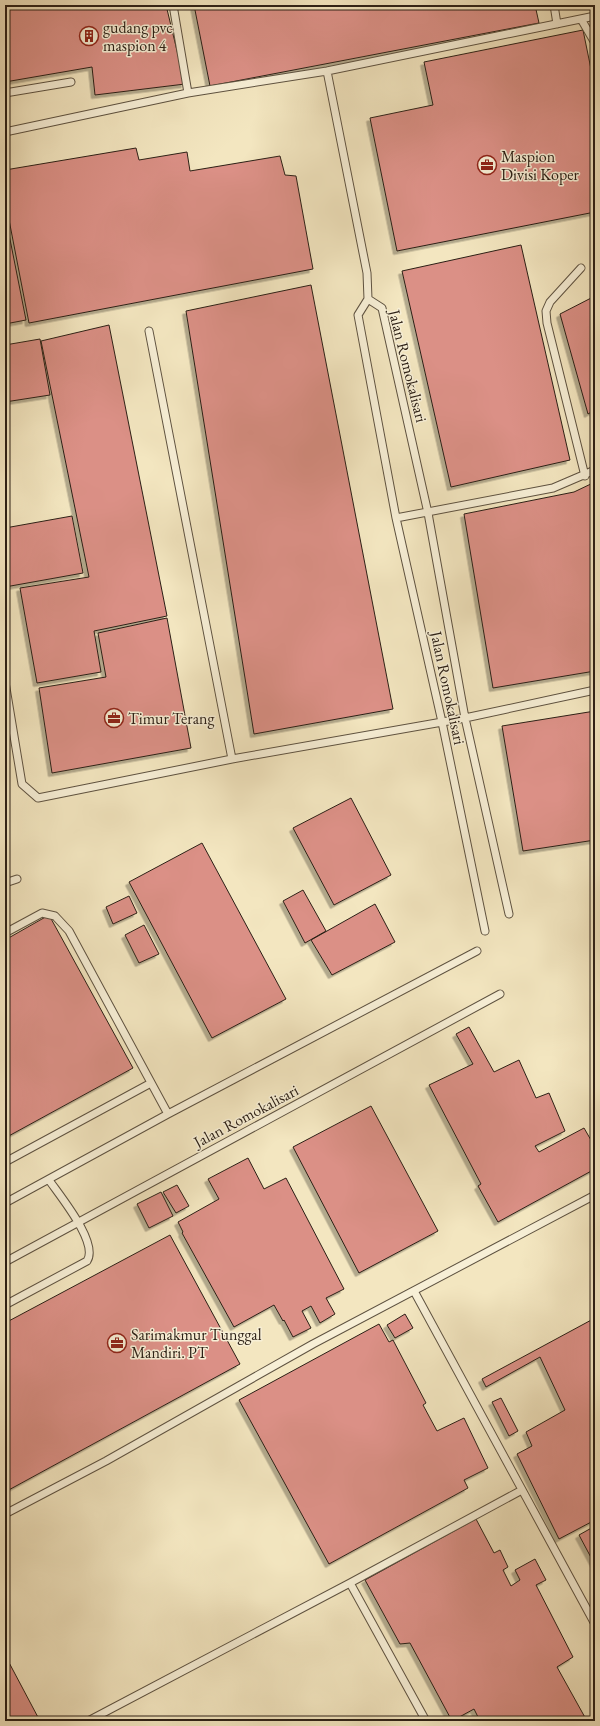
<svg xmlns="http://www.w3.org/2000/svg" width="600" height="1726" font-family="'EB Garamond',serif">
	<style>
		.building { fill: #db9086; stroke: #2c2016; filter: url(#shadow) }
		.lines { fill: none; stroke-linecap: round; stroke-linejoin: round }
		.service-casing { stroke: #5e5240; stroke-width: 9 }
		.service { stroke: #f7efd6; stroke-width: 7 }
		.labels { text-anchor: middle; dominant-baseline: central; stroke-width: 3; stroke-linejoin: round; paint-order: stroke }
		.poi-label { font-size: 16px; fill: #2c2016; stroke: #f7efd6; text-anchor: start }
		.street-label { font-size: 16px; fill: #2c2016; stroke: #f7efd6 }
	</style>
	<defs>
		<filter id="shadow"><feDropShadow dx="-3.5" dy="3.5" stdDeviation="0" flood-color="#0004"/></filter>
	</defs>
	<rect width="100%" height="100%" fill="#f3e6c0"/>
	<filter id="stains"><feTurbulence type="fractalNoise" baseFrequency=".005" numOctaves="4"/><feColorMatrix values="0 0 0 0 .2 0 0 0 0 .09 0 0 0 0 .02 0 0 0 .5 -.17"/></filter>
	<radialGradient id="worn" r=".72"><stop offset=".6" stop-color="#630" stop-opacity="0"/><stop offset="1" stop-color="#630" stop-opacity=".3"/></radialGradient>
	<!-- building -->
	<path class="building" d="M 5,5 L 166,5 L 185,84 L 95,95 L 92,67 L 5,82 Z
		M 194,5 L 535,5 L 539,23 L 210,86 Z
		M 583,30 L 592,74 L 595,73 L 595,212 L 397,251 L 370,118 L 433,105 L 424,62 Z
		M 136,148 L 139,160 L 187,152 L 190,171 L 280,156 L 285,175 L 296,176 L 313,269 L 29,323 L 5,199 L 5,170 Z
		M 5,214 L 26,320 L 5,324 Z
		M 521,245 L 570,460 L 451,487 L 402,271 Z
		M 311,285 L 393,709 L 254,734 L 186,311 Z
		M 595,296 L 595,415 L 593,411 L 588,414 L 560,314 Z
		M 109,325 L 167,616 L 94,631 L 101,672 L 37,683 L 20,588 L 89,577 L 41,341 Z
		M 40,339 L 50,395 L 5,402 L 5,345 Z
		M 595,482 L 595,671 L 493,688 L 464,514 L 574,492 Z
		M 72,516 L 83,573 L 5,587 L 5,528 Z
		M 167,618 L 191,748 L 52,773 L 39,688 L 106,677 L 98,633 Z
		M 595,711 L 595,840 L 523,851 L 502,726 Z
		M 351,798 L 391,875 L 334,905 L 293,828 Z
		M 202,843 L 286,999 L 212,1038 L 129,882 Z
		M 303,890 L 326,931 L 305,943 L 283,901 Z
		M 129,896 L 137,913 L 113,924 L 106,907 Z
		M 375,904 L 395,942 L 332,975 L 311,940 Z
		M 49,915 L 133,1068 L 5,1138 L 5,940 Z
		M 144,925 L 159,954 L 139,963 L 125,935 Z
		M 469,1027 L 494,1072 L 519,1060 L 536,1098 L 549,1093 L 565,1131 L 535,1146 L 539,1152 L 584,1128 L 595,1147 L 595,1169 L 498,1222 L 478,1186 L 481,1184 L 429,1085 L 473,1064 L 456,1034 Z
		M 371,1106 L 438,1231 L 359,1273 L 293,1147 Z
		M 248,1158 L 264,1189 L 286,1178 L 344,1289 L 326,1298 L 335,1314 L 320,1323 L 311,1306 L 302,1311 L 311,1328 L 293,1337 L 284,1320 L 283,1321 L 274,1305 L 234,1327 L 182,1233 L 183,1232 L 178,1222 L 219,1199 L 208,1179 Z
		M 177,1185 L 189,1206 L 176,1213 L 163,1192 Z
		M 161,1192 L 173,1216 L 149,1228 L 137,1204 Z
		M 170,1235 L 240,1364 L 5,1492 L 5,1323 Z
		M 405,1314 L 413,1328 L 395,1338 L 387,1325 Z
		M 595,1318 L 595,1520 L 559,1539 L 517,1454 L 532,1446 L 526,1432 L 565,1410 L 540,1357 L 486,1387 L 482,1379 Z
		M 379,1324 L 389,1342 L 393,1340 L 426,1403 L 423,1405 L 437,1431 L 464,1418 L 488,1468 L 464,1480 L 468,1488 L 329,1564 L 239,1400 Z
		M 501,1398 L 518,1431 L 509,1436 L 492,1402 Z
		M 476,1519 L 494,1553 L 500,1550 L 508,1567 L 503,1570 L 511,1586 L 520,1580 L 515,1570 L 535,1559 L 546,1580 L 536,1585 L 573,1657 L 557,1667 L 587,1721 L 480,1721 L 474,1709 L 452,1721 L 410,1643 L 400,1644 L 365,1580 Z
		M 595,1526 L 595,1565 L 579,1535 Z
		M 5,1655 L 40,1721 L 5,1721 Z"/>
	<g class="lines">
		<!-- service casing -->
		<g class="service-casing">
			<path id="service" d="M 173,5 L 188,93
				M 554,5 L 557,24
				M 581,19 L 595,43
				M 327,71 L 367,273 L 368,299
				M 5,93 L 71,82
				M 5,132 L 188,93 L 327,71 L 595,16
				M 581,268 L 550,302 L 546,311 L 547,323 L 585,476
				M 368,299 L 358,315 L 396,518 L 442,722 L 485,931
				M 368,299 L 382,308 L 428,513 L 465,718 L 509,914
				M 149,331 L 232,759
				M 396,518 L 553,488 L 595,470
				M 5,682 L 22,784 L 38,798 L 232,759 L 465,718 L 595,690
				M 5,883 L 17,879
				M 5,933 L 42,913 L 55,916 L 69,931 L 168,1114
				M 5,1160 L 7,1161 L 151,1083
				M 5,1203 L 168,1114 L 477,951
				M 5,1262 L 500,994
				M 414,1291 L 595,1624
				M 5,1305 L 87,1261 C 99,1243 60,1196 49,1180
				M 5,1514 L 106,1461 L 313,1344 L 595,1195
				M 350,1583 L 426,1721
				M 88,1721 L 350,1583 L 522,1490"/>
		</g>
		<!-- service -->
		<use href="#service" class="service"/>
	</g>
	<!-- icons -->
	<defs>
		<g id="building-ring" transform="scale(1)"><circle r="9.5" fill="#f7efd6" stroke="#8f2418" stroke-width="1.5"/><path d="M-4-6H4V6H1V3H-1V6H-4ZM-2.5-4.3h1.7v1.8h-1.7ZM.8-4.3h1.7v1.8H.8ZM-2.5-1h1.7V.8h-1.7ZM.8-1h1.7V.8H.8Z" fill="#8f2418"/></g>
		<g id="office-ring" transform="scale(1)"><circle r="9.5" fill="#f7efd6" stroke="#8f2418" stroke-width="1.5"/><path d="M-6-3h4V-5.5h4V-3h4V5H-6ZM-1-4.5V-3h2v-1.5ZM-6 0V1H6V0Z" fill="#8f2418"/></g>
	</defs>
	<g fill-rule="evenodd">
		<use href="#building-ring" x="89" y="36"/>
		<use href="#office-ring" x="487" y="165"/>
		<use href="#office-ring" x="114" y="718"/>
		<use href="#office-ring" x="117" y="1343"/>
	</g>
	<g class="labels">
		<!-- poi labels -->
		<g class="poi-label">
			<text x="103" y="27">gudang pvc<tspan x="103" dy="18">maspion 4</tspan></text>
			<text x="501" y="156">Maspion<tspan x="501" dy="18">Divisi Koper</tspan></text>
			<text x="128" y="718">Timur Terang</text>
			<text x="131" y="1334">Sarimakmur Tunggal<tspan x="131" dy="18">Mandiri. PT</tspan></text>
		</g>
		<!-- street labels -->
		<g class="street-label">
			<text transform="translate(408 366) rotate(76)">Jalan Romokalisari</text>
			<text transform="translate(448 688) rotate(78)">Jalan Romokalisari</text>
			<text transform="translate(246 1116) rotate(-28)">Jalan Romokalisari</text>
		</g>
	</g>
	<!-- margin -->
	<rect width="600" height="1726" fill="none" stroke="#f3e6c0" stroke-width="20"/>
	<rect x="6" y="6" width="588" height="1714" fill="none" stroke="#2c2016" stroke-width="2"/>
	<rect x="10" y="10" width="580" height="1706" fill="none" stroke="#2c2016"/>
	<rect width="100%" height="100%" filter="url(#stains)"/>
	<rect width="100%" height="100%" fill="url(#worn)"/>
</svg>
